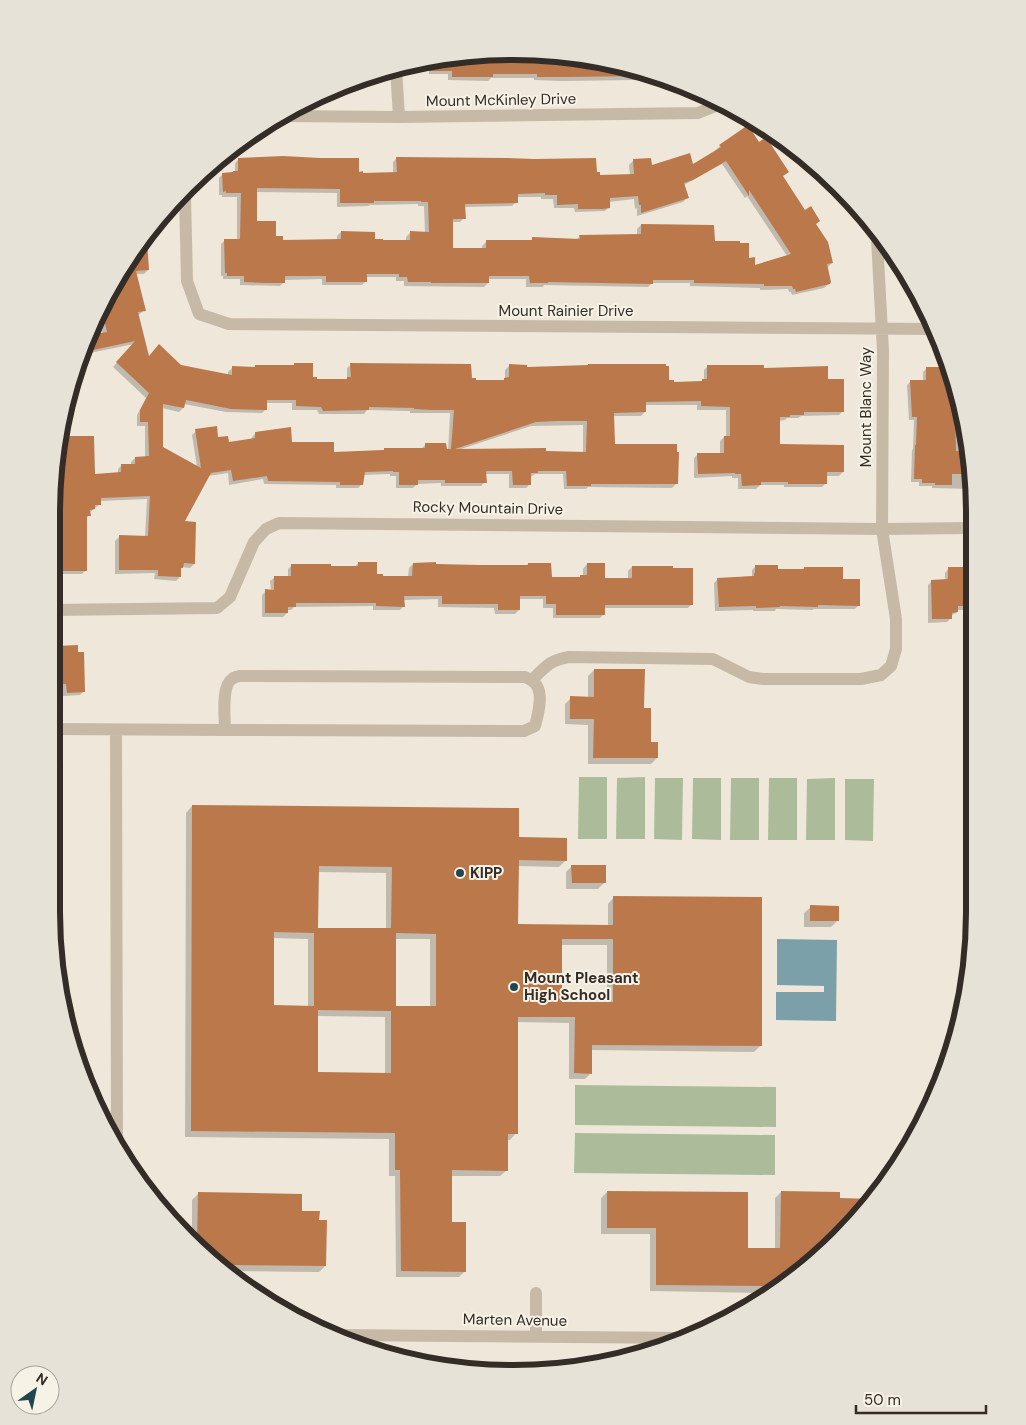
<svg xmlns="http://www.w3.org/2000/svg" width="1026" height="1425" font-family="'DM Sans',sans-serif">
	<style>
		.green { fill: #acbc9b }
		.water { fill: #7ba0a9 }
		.shadow { fill: #0003; fill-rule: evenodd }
		.building { fill: #bb784b; fill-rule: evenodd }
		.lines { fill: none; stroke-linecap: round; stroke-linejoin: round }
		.minor { stroke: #c6baa7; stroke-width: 12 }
		.poi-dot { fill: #204651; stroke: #f7f2e6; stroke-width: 2 }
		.labels { text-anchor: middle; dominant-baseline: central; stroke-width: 4; stroke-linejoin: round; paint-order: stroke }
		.street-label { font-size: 15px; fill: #332c27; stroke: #f7f2e6 }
		.poi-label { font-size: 15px; font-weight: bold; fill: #332c27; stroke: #f7f2e6; text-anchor: start }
		.rim { fill: none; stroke: #332c27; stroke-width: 6 }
	</style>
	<rect width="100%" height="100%" fill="#efe8da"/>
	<!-- green -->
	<path class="green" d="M 579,777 L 607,777 L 607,839 L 578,839 Z
		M 645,777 L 645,839 L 616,839 L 617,778 Z
		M 655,778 L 683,778 L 682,840 L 654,839 Z
		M 693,778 L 721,778 L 721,840 L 692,839 Z
		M 731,778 L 759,778 L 759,840 L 730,840 Z
		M 769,778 L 797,778 L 797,840 L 768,840 Z
		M 835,778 L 835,840 L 806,840 L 807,779 Z
		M 845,779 L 874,779 L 873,841 L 845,840 Z
		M 575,1085 L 776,1087 L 776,1127 L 575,1125 Z
		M 575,1133 L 775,1135 L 775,1175 L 574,1173 Z"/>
	<!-- water -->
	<path class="water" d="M 777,939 L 837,940 L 836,1021 L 776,1020 L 776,992 L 824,992 L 824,986 L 777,985 Z"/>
	<!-- shadow -->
	<path class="shadow" d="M 429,61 L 633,67 L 649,73 L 638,76 L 635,80 L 562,81 L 534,80 L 534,78 L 491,78 L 488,81 L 448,80 L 448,74 L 429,74 Z
		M 352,81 L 346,87 L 339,87 Z
		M 720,146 L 782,177 L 805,212 L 815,225 L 832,263 L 828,267 L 829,284 L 824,288 L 792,295 L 791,292 L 789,292 L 788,289 L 760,290 L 760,288 L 690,286 L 690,283 L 652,283 L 648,287 L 544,285 L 543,287 L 526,287 L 526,279 L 487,279 L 488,283 L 484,287 L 404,286 L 404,281 L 396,281 L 396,277 L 366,277 L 366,281 L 362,285 L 322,285 L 322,279 L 284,280 L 284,282 L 280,286 L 240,285 L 240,279 L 223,279 L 223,276 L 221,276 L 221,244 L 225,240 L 237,240 L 237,197 L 222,197 L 222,195 L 219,195 L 219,178 L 223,174 L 235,172 L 235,163 L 239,159 L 358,173 L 362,175 L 393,173 L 393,162 L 397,158 L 595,174 L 599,176 L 630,175 L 629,165 L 633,161 L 651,166 L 693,165 L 717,151 L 716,150 ZM 722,164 L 745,198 L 747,196 L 787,256 L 753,266 L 748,259 L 714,243 L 641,225 L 637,229 L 637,236 L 580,236 L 576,240 L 533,239 L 530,241 L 486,242 L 482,246 L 482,249 L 451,249 L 452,222 L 460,222 L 464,218 L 464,207 L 512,206 L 516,202 L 517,197 L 541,197 L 541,199 L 553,199 L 554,208 L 574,208 L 575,212 L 605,211 L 609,207 L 609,202 L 634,199 L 635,209 L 637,208 L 637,216 L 683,202 L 687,198 L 684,185 ZM 256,192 L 337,193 L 337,207 L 368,206 L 370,205 L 418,204 L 418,206 L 424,206 L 425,233 L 410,233 L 406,237 L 406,242 L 373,240 L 341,232 L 337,236 L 337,240 L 282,241 L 274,237 L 256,222 Z
		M 146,242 L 148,270 L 144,274 L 136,274 L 144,310 L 140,314 L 137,315 L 148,358 L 228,376 L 228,372 L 232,368 L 253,368 L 255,366 L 293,366 L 295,364 L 315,380 L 345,380 L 347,378 L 347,368 L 351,365 L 475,381 L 502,381 L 505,379 L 505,370 L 509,366 L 673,383 L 701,382 L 704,380 L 704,370 L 708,366 L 763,369 L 827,381 L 843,411 L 839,415 L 801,416 L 798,418 L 787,418 L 785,420 L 778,421 L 778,446 L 843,472 L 839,476 L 826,476 L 826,483 L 822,487 L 784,487 L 784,485 L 760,485 L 756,489 L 738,489 L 738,478 L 732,478 L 732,476 L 694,478 L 694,458 L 698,454 L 720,454 L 720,441 L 724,437 L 726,437 L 726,410 L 697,410 L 697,405 L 645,405 L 645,412 L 641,416 L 613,416 L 613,445 L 676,484 L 672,488 L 588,487 L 586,489 L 564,489 L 563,474 L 535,474 L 532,476 L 530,476 L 530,484 L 526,488 L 509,488 L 509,474 L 485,474 L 485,482 L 481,486 L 441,486 L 441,483 L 417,484 L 413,488 L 396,488 L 396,476 L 390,476 L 390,474 L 363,475 L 362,484 L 358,488 L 336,488 L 336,485 L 264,484 L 263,479 L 229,485 L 228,473 L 208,476 L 183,522 L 194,564 L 190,568 L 182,567 L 180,570 L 180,577 L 176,581 L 154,579 L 155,573 L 115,574 L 115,541 L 119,537 L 145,537 L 147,499 L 100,501 L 100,504 L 89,513 L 89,515 L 86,519 L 86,570 L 82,574 L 56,574 L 56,558 L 51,558 L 51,538 L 58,538 L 54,480 L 60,423 L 68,403 L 69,437 L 94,475 L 118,474 L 118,469 L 122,465 L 131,465 L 131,462 L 135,458 L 145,458 L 145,426 L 137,426 L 137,415 L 146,398 L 113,367 L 134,344 L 90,353 L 88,348 L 93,336 L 103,334 L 99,319 L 113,282 ZM 266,403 L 292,403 L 292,410 L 317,410 L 319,414 L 364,414 L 367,410 L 410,411 L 410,413 L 450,413 L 448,453 L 426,444 L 422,448 L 333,453 L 290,444 L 256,433 L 252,437 L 252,440 L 228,444 L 196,431 L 192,435 L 197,467 L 162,448 L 162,408 L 179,412 L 183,408 L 184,404 L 226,412 L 262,413 L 266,409 ZM 583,425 L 583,453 L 458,450 L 531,426 Z
		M 927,368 L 948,369 L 971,452 L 971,489 L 932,488 L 932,486 L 919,486 L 919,482 L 911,482 L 912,450 L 913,449 L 914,420 L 909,420 L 907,385 L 910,382 L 923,381 L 923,372 Z
		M 358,563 L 376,575 L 382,577 L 408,577 L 409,568 L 413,564 L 435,566 L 526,566 L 528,564 L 551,578 L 579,578 L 583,576 L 583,569 L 587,564 L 604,579 L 628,579 L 628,571 L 632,567 L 692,604 L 688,608 L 604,608 L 604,614 L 600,618 L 553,618 L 553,608 L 543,608 L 543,599 L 519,599 L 519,610 L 515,614 L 495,614 L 494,608 L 438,607 L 438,599 L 403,600 L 404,606 L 400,610 L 373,610 L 373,606 L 294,607 L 291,610 L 287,610 L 287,613 L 283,617 L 262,617 L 262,595 L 266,591 L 271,591 L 270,581 L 275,577 L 288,577 L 288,569 L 292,565 L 330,568 L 354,568 Z
		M 756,566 L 777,570 L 802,570 L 804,568 L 842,580 L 859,605 L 855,609 L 814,609 L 812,610 L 776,609 L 775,611 L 753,611 L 753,610 L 715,611 L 714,583 L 718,579 L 752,576 L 752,570 Z
		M 949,568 L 971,569 L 972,610 L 957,610 L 957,612 L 951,616 L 951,618 L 947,622 L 928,623 L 928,585 L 932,581 L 945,581 L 945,573 Z
		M 57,647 L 84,691 L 80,695 L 63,696 L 63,687 L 55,688 L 53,651 Z
		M 594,670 L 643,709 L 650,743 L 657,758 L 651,764 L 588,764 L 588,725 L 565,724 L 565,704 L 571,698 L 588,698 L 588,676 Z
		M 192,806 L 517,838 L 566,860 L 559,867 L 517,866 L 517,926 L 608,926 L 608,904 L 614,897 L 761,1045 L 754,1052 L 591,1050 L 591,1073 L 585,1079 L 569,1079 L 569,1023 L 517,1022 L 516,1133 L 510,1140 L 507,1140 L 507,1170 L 500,1176 L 451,1176 L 451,1223 L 465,1271 L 459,1277 L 396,1277 L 395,1176 L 389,1176 L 389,1139 L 185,1137 L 186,813 ZM 317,872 L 386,873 L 386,930 L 317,929 ZM 273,938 L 308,939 L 308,1007 L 273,1006 ZM 395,939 L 430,939 L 430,1007 L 394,1007 ZM 561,945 L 607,945 L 607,1004 L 561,1003 ZM 317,1016 L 385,1017 L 385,1074 L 317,1073 Z
		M 572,866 L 605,882 L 598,889 L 566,889 L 566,872 Z
		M 811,907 L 837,921 L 831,927 L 804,927 L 804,913 Z
		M 607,1192 L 747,1250 L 775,1250 L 775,1198 L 781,1192 L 839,1199 L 873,1200 L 817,1259 L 764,1293 L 650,1291 L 650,1234 L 601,1234 L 601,1198 Z
		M 199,1193 L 301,1212 L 318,1221 L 325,1266 L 319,1272 L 226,1271 L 209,1259 L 192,1240 L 192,1200 Z"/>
	<!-- building -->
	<path class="building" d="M 543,52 L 633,67 L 640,70 L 640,76 L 567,77 L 537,77 L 537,74 L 493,74 L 493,77 L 452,77 L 452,71 L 411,71 L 410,65 L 453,55 Z
		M 748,125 L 759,142 L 766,137 L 789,172 L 783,176 L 805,210 L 811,206 L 820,221 L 816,224 L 828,242 L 833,263 L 827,264 L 831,282 L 830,284 L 796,292 L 795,289 L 793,289 L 792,286 L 764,286 L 764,284 L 694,283 L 694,280 L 653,280 L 653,284 L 548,282 L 548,283 L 530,283 L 529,276 L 489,276 L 489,283 L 431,283 L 431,282 L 408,282 L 407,277 L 399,277 L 399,274 L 367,274 L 367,282 L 326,282 L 326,276 L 285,276 L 285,283 L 266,283 L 244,282 L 244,276 L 227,276 L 227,273 L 225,273 L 224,239 L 240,239 L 241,193 L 226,193 L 226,191 L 223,192 L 222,173 L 233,172 L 233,171 L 238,171 L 238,158 L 283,156 L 320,158 L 359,158 L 359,172 L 363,171 L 363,173 L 397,172 L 396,157 L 507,158 L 534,159 L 596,158 L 597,172 L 600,172 L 600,175 L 634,174 L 633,159 L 651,158 L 652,165 L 690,153 L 693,164 L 721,147 L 719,145 ZM 726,161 L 749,196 L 749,190 L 791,254 L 755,265 L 755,257 L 749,258 L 749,243 L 740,243 L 740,241 L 715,241 L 714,225 L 641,224 L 641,234 L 579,235 L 580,239 L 532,237 L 532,240 L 486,240 L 486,248 L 453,248 L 453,219 L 466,219 L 465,204 L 518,203 L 518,194 L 545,193 L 545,195 L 557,195 L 557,205 L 578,204 L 578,209 L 603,209 L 610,208 L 610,198 L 638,196 L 639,205 L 641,205 L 641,213 L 689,198 L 684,183 L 693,180 ZM 257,188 L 340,189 L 340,203 L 374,203 L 374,201 L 421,201 L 421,202 L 428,202 L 429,232 L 410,231 L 410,240 L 383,240 L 383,239 L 375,239 L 375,232 L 341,231 L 341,239 L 283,240 L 283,236 L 276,236 L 276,221 L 257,221 Z
		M 147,240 L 149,270 L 136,271 L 146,311 L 138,312 L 149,356 L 159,344 L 181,365 L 232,375 L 232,366 L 255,367 L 255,365 L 294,365 L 294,363 L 313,363 L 313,377 L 317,377 L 317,379 L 347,379 L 347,377 L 351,377 L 350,363 L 471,364 L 472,378 L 476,378 L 476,380 L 504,380 L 504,378 L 509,377 L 509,364 L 527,365 L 527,367 L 588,365 L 588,364 L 666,364 L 666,366 L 669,366 L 669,380 L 674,380 L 674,382 L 702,381 L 702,379 L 707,379 L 707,365 L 764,365 L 764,368 L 828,366 L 828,379 L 844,379 L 844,412 L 804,412 L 804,415 L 790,415 L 790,417 L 780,417 L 780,444 L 844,445 L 844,472 L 827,472 L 827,484 L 788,484 L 788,482 L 761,482 L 761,485 L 742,486 L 741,474 L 735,474 L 735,473 L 698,474 L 697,453 L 724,453 L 724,436 L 730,436 L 730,407 L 701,406 L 701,401 L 646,402 L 646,412 L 614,413 L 615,444 L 677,444 L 677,452 L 679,452 L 678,484 L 591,484 L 591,486 L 567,486 L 566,471 L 538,471 L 538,473 L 531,473 L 531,485 L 513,485 L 512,471 L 486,471 L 487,483 L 445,483 L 445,480 L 418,480 L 418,485 L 399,485 L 399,472 L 393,472 L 393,471 L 365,472 L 363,485 L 340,485 L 340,482 L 268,481 L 267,476 L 233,481 L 231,470 L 210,473 L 211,473 L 185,521 L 196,522 L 195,564 L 184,563 L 183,568 L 181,568 L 181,577 L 158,576 L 158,570 L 119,570 L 119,535 L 148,536 L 150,496 L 101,498 L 101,505 L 95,505 L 95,509 L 90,510 L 91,516 L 87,516 L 87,571 L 59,571 L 59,554 L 51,554 L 51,536 L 61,536 L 57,456 L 59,436 L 94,436 L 95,474 L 121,472 L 121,464 L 135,464 L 135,457 L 149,456 L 148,422 L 140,422 L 140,410 L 149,393 L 116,362 L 135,341 L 93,350 L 91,340 L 94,334 L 107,332 L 102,311 L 113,282 ZM 186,400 L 231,409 L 267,410 L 267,400 L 296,400 L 296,406 L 321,407 L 323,411 L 369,410 L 369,407 L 414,408 L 414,409 L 432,410 L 454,410 L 451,449 L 447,449 L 446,443 L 425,443 L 425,448 L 384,448 L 384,450 L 334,452 L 334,442 L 292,442 L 291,427 L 255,432 L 255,438 L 229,442 L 228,436 L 218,437 L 217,426 L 195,429 L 201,468 L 163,447 L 163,404 L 184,408 ZM 557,421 L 587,421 L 586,452 L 546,451 L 546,448 L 455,449 L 536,422 Z
		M 926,367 L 944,367 L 945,383 L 952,383 L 960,411 L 955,411 L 956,451 L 970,451 L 971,452 L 971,474 L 952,474 L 952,485 L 935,485 L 935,483 L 922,483 L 922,479 L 914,479 L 915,445 L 916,445 L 917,417 L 912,417 L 910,380 L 926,380 Z
		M 358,562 L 377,562 L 377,574 L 383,574 L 383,576 L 412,576 L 413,563 L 436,562 L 436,564 L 479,565 L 528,565 L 528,563 L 551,563 L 552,577 L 580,577 L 580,575 L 587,575 L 587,563 L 605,563 L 605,578 L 632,578 L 632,566 L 673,566 L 673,568 L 693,568 L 693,605 L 605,605 L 605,615 L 556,615 L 556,604 L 546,604 L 546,596 L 520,596 L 520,610 L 498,610 L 498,604 L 442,604 L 442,596 L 404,596 L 405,607 L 376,606 L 376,603 L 296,603 L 296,607 L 288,607 L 288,613 L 265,613 L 265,589 L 274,590 L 274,576 L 291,576 L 291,564 L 331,564 L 331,566 L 358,566 Z
		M 755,565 L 778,565 L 778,569 L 804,569 L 804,567 L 843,567 L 843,579 L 860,579 L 860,606 L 818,605 L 818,607 L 780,606 L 780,607 L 756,608 L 756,606 L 719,607 L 717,578 L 754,576 L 754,573 L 755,573 Z
		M 948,567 L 965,567 L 965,606 L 958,606 L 958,612 L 952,613 L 952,619 L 932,619 L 931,580 L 948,579 Z
		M 78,645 L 78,652 L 84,652 L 85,692 L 67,693 L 66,684 L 58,684 L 56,646 Z
		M 594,669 L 645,669 L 644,708 L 651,708 L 651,742 L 658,742 L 658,758 L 593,758 L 594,719 L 570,719 L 570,696 L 594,697 Z
		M 192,805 L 519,808 L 519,837 L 567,838 L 567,861 L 519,860 L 518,924 L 613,925 L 613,896 L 762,897 L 762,1046 L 592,1045 L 592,1074 L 574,1073 L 575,1017 L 518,1017 L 518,1134 L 508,1134 L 508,1171 L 452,1170 L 452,1222 L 466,1222 L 466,1272 L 401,1271 L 400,1170 L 395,1170 L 395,1133 L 191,1131 ZM 319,866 L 392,867 L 391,928 L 318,928 ZM 274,932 L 314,933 L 314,1006 L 274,1005 ZM 396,933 L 436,934 L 436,1006 L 396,1006 ZM 562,939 L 613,939 L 613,1002 L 562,1002 ZM 318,1010 L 391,1011 L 391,1073 L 318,1072 Z
		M 571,865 L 606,865 L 606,883 L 572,883 Z
		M 810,905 L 839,906 L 839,921 L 810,921 Z
		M 607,1191 L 748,1192 L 748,1248 L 780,1248 L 781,1191 L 840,1192 L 840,1198 L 874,1199 L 817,1259 L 774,1286 L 656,1285 L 656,1228 L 607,1228 Z
		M 198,1192 L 302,1194 L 302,1211 L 320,1211 L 319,1220 L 327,1220 L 326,1266 L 217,1265 L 209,1259 L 197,1246 Z"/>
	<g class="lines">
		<!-- minor -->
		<path class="minor" d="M 396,68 L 399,117
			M 278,116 L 399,117 L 698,113 L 723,103
			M 185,195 L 187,281 L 199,314 L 229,324 L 935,329
			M 51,610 L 217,608 L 230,597 L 254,542 L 266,529 L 279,523 L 882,529 L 971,528
			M 239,676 L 525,677 C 530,679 534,681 537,686 C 543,696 538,715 535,726 L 524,731 L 225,730 C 225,718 221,686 232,679 C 234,677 237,677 239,676 Z
			M 532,680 C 545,667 550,660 569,657 L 713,659 L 749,677 L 763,679 L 861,679 L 881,675 L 891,666 L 896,649 L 896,619 L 882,529 L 883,351 L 877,239 L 853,202
			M 51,729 L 225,730
			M 116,730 L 117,1142
			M 536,1293 L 536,1336
			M 337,1335 L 691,1338"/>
	</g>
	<!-- markers -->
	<g class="poi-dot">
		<circle cx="460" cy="873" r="5"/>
		<circle cx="514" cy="987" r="5"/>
	</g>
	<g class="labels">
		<!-- street labels -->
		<g class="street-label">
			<text transform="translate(501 100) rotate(-1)">Mount McKinley Drive</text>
			<text x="566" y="311">Mount Rainier Drive</text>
			<text transform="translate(866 407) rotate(-90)">Mount Blanc Way</text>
			<text transform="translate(488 508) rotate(1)">Rocky Mountain Drive</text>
			<text transform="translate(515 1320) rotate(1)">Marten Avenue</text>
		</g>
		<!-- poi labels -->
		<g class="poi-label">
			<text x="470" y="873">KIPP</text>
			<text x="524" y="978">Mount Pleasant<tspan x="524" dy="17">High School</tspan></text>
		</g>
	</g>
	<!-- crop -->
	<path d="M0 0H1026V1425H0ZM513 60H513A453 453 0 0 1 966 513V912A453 453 0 0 1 513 1365H513A453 453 0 0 1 60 912V513A453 453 0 0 1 513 60Z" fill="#e7e2d7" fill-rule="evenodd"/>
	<path class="rim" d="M513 60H513A453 453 0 0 1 966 513V912A453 453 0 0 1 513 1365H513A453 453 0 0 1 60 912V513A453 453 0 0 1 513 60Z"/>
	<!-- north arrow -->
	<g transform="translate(35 1390) rotate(33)"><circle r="24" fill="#f7f2e6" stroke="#a9a39a"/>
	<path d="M0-4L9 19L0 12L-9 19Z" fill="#204651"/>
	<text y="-8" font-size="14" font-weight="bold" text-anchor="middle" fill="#332c27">N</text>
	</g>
	<!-- scale -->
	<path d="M856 1405v8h130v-8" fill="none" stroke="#332c27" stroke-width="2.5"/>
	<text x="864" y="1405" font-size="15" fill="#332c27" stroke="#f7f2e6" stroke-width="4" paint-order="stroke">50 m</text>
</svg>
